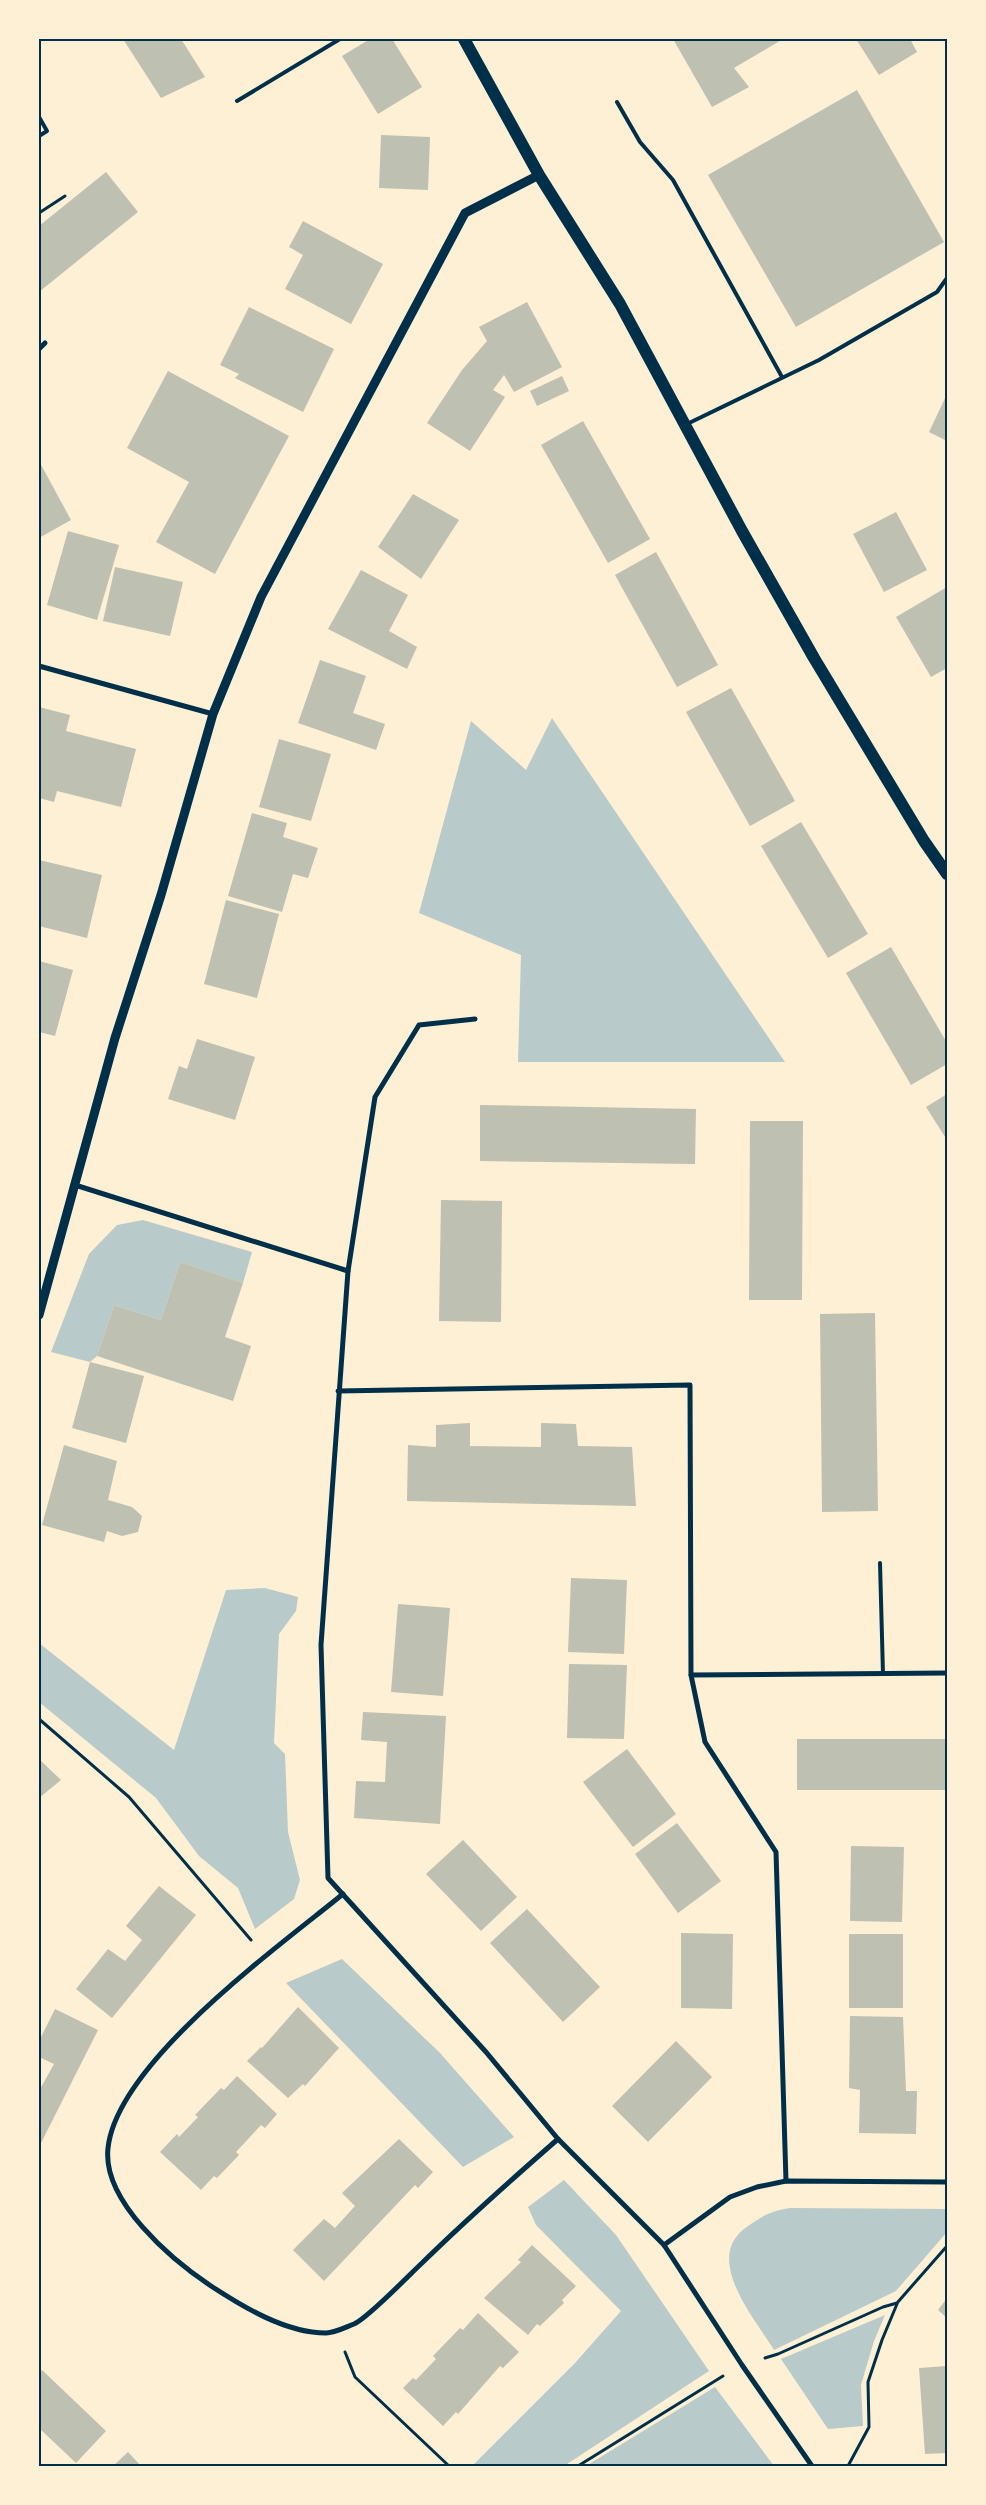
<svg xmlns="http://www.w3.org/2000/svg" width="986" height="2505" font-family="Manrope,sans-serif">
<style>
.green{fill:#b9caca}
.building{fill:#bec0b2}
.lines{fill:none;stroke-linecap:round;stroke-linejoin:round}
.path{stroke:#003049;stroke-width:3}
.service{stroke:#003049;stroke-width:4}
.minor{stroke:#003049;stroke-width:5}
.tertiary{stroke:#003049;stroke-width:9}
.primary{stroke:#003049;stroke-width:12}
.neatline{fill:none;stroke:#003049;stroke-width:2}
</style>
<rect width="100%" height="100%" fill="#fdf0d5"/>
<!-- green -->
<g class="green">
<polygon points="552,718 785,1062 518,1062 521,955 419,913 471,721 526,770"/>
<polygon points="143,1220 252,1252 243,1283 180,1262 161,1320 114,1305 97,1356 90,1362 51,1352 89,1254 117,1225"/>
<polygon points="265,1588 298,1597 296,1611 279,1634 274,1743 285,1754 288,1832 300,1880 294,1899 255,1929 238,1888 199,1856 156,1798 39,1702 39,1643 174,1750 226,1590"/>
<polygon points="342,1959 440,2053 514,2137 463,2167 286,1983"/>
<polygon points="564,2180 616,2235 709,2371 564,2466 472,2466 575,2363 621,2311 536,2225 528,2207"/>
<path d="M790,2208L947,2209V2232L896,2291L774,2350C754,2317 701,2257 748,2226C764,2215 771,2211 790,2208Z"/>
<polygon points="885,2315 874,2341 861,2385 863,2426 828,2429 781,2359"/>
<polygon points="715,2387 774,2466 586,2466"/>
</g>
<!-- building -->
<g class="building">
<polygon points="123,39 181,39 205,77 161,98"/>
<polygon points="370,39 392,39 422,87 378,114 342,56"/>
<polygon points="673,39 783,39 734,68 749,87 712,107"/>
<polygon points="856,39 910,39 917,52 879,75"/>
<polygon points="857,90 944,242 796,327 708,175"/>
<polygon points="381,135 430,137 428,190 379,188"/>
<polygon points="106,172 138,212 39,292 39,226"/>
<polygon points="303,221 383,264 351,324 285,289 303,255 289,247"/>
<polygon points="527,302 562,367 514,392 504,375 493,390 505,397 470,451 427,423 462,370 487,341 479,327"/>
<polygon points="249,307 334,349 303,412 235,378 239,374 220,365"/>
<polygon points="168,371 289,436 215,574 156,542 189,482 127,448"/>
<polygon points="562,376 569,391 537,406 530,391"/>
<polygon points="947,394 947,441 929,432"/>
<polygon points="583,421 650,539 608,563 541,445"/>
<polygon points="39,461 71,520 39,538"/>
<polygon points="413,494 459,520 421,579 378,547"/>
<polygon points="896,512 927,570 884,592 853,534"/>
<polygon points="68,531 119,545 97,620 47,605"/>
<polygon points="656,552 718,665 677,687 615,575"/>
<polygon points="115,567 183,582 170,636 103,621"/>
<polygon points="361,570 408,595 389,631 417,647 407,669 328,629"/>
<polygon points="947,587 947,668 931,677 896,617"/>
<polygon points="320,660 366,676 353,713 385,724 376,750 298,723"/>
<polygon points="731,688 795,801 750,826 686,712"/>
<polygon points="39,707 70,715 66,731 136,749 121,807 57,791 54,802 39,798"/>
<polygon points="279,739 331,754 311,821 259,807"/>
<polygon points="252,813 287,823 283,837 318,848 308,878 293,874 282,912 228,896"/>
<polygon points="801,822 868,934 828,958 761,846"/>
<polygon points="39,860 102,875 87,938 39,926"/>
<polygon points="226,900 279,914 257,998 204,984"/>
<polygon points="891,947 947,1043 947,1064 911,1085 846,973"/>
<polygon points="39,961 73,970 55,1036 39,1032"/>
<polygon points="197,1039 255,1057 235,1120 168,1099 179,1066 187,1069"/>
<polygon points="947,1094 947,1140 926,1107"/>
<polygon points="480,1105 696,1109 695,1164 480,1161"/>
<polygon points="750,1121 803,1121 802,1300 749,1300"/>
<polygon points="441,1200 502,1201 501,1322 439,1321"/>
<polygon points="180,1262 243,1283 225,1337 251,1346 233,1401 97,1356 114,1305 161,1320"/>
<polygon points="875,1313 878,1511 822,1512 820,1314"/>
<polygon points="90,1362 144,1376 126,1443 72,1428"/>
<polygon points="470,1423 470,1446 541,1447 541,1423 576,1424 578,1446 632,1447 636,1506 407,1501 408,1445 436,1447 436,1425"/>
<polygon points="64,1445 117,1461 108,1500 132,1507 142,1516 138,1532 122,1536 107,1531 104,1542 42,1525"/>
<polygon points="571,1578 627,1580 624,1654 568,1652"/>
<polygon points="398,1604 450,1608 443,1696 391,1692"/>
<polygon points="569,1664 627,1665 624,1739 567,1738"/>
<polygon points="363,1712 446,1716 440,1824 354,1818 356,1781 385,1782 387,1742 361,1740"/>
<rect x="797" y="1739" width="150" height="51"/>
<polygon points="627,1749 676,1814 633,1847 583,1782"/>
<polygon points="39,1759 61,1780 39,1798"/>
<polygon points="677,1823 721,1881 678,1913 635,1854"/>
<polygon points="463,1840 517,1897 481,1931 426,1874"/>
<polygon points="851,1846 904,1847 902,1922 850,1921"/>
<polygon points="159,1886 196,1915 112,2018 76,1989 108,1949 125,1961 142,1940 126,1926"/>
<polygon points="527,1909 600,1987 563,2022 490,1943"/>
<polygon points="681,1933 733,1934 732,2009 681,2008"/>
<rect x="849" y="1934" width="54" height="74"/>
<polygon points="298,2007 339,2048 305,2086 303,2084 288,2098 247,2061 261,2047 262,2048"/>
<polygon points="55,2009 98,2030 39,2147 39,2091 54,2064 39,2057 39,2041"/>
<polygon points="850,2016 903,2017 906,2091 917,2091 916,2134 859,2133 860,2090 849,2088"/>
<polygon points="676,2041 712,2077 648,2142 612,2106"/>
<polygon points="237,2076 277,2114 265,2128 261,2125 236,2152 239,2155 217,2178 214,2176 201,2190 160,2152 177,2134 179,2137 198,2117 195,2115 221,2088 224,2090"/>
<polygon points="399,2139 433,2172 418,2188 415,2185 324,2281 293,2250 324,2219 335,2228 355,2206 342,2193"/>
<polygon points="532,2245 576,2286 562,2300 564,2303 540,2326 537,2324 528,2335 484,2298 521,2262 518,2260"/>
<polygon points="947,2298 947,2318 938,2310"/>
<polygon points="478,2313 519,2352 503,2368 500,2366 458,2414 456,2412 443,2426 403,2388 413,2378 416,2380 436,2359 433,2356 460,2328 463,2330"/>
<polygon points="947,2366 947,2453 925,2454 919,2368"/>
<polygon points="42,2370 106,2431 76,2463 39,2428 39,2373"/>
<polygon points="128,2452 141,2466 113,2466"/>
</g>
<g class="lines">
<!-- path -->
<g class="path">
<polyline points="39,213 65,196"/>
<polyline points="39,1719 129,1797 251,1940"/>
<polyline points="345,2352 355,2377 449,2466"/>
<polyline points="765,2358 778,2354 883,2307 897,2303 947,2246"/>
<polyline points="578,2466 723,2376"/>
<polyline points="848,2466 869,2427 868,2382 882,2340 897,2304"/>
</g>
<!-- service -->
<g class="service">
<polyline points="237,101 340,39"/>
<polyline points="617,102 640,142 673,180 782,377"/>
<polyline points="39,117 47,131 39,136"/>
<polyline points="687,424 819,360 937,292 947,278"/>
<polyline points="880,1563 883,1674"/>
</g>
<!-- minor -->
<g class="minor">
<polyline points="39,349 45,343"/>
<polyline points="39,666 213,714"/>
<polyline points="75,1185 348,1271 321,1645 328,1878 486,2052 558,2139 664,2245 742,2365 812,2466"/>
<polyline points="348,1271 375,1097 419,1025 475,1019"/>
<polyline points="338,1391 690,1385 691,1675 705,1742 776,1852 786,2181"/>
<polyline points="691,1675 947,1673"/>
<path d="M343,1894C278,1947 117,2063 108,2148C102,2201 172,2260 211,2286C243,2307 286,2333 326,2333C335,2333 346,2327 354,2324C368,2318 408,2276 422,2263C466,2220 511,2180 558,2139"/>
<polyline points="664,2245 730,2197 757,2187 786,2181 947,2182"/>
</g>
<!-- tertiary -->
<polyline class="tertiary" points="39,1315 115,1038 161,895 213,714 261,597 465,213 539,175"/>
<!-- primary -->
<polyline class="primary" points="464,39 539,175 620,304 742,531 814,658 924,841 947,874"/>
</g>
<!-- border -->
<rect width="986" height="2505" fill="none" stroke="#fdf0d5" stroke-width="80"/>
<rect x="40" y="40" width="906" height="2425" class="neatline"/>
</svg>
